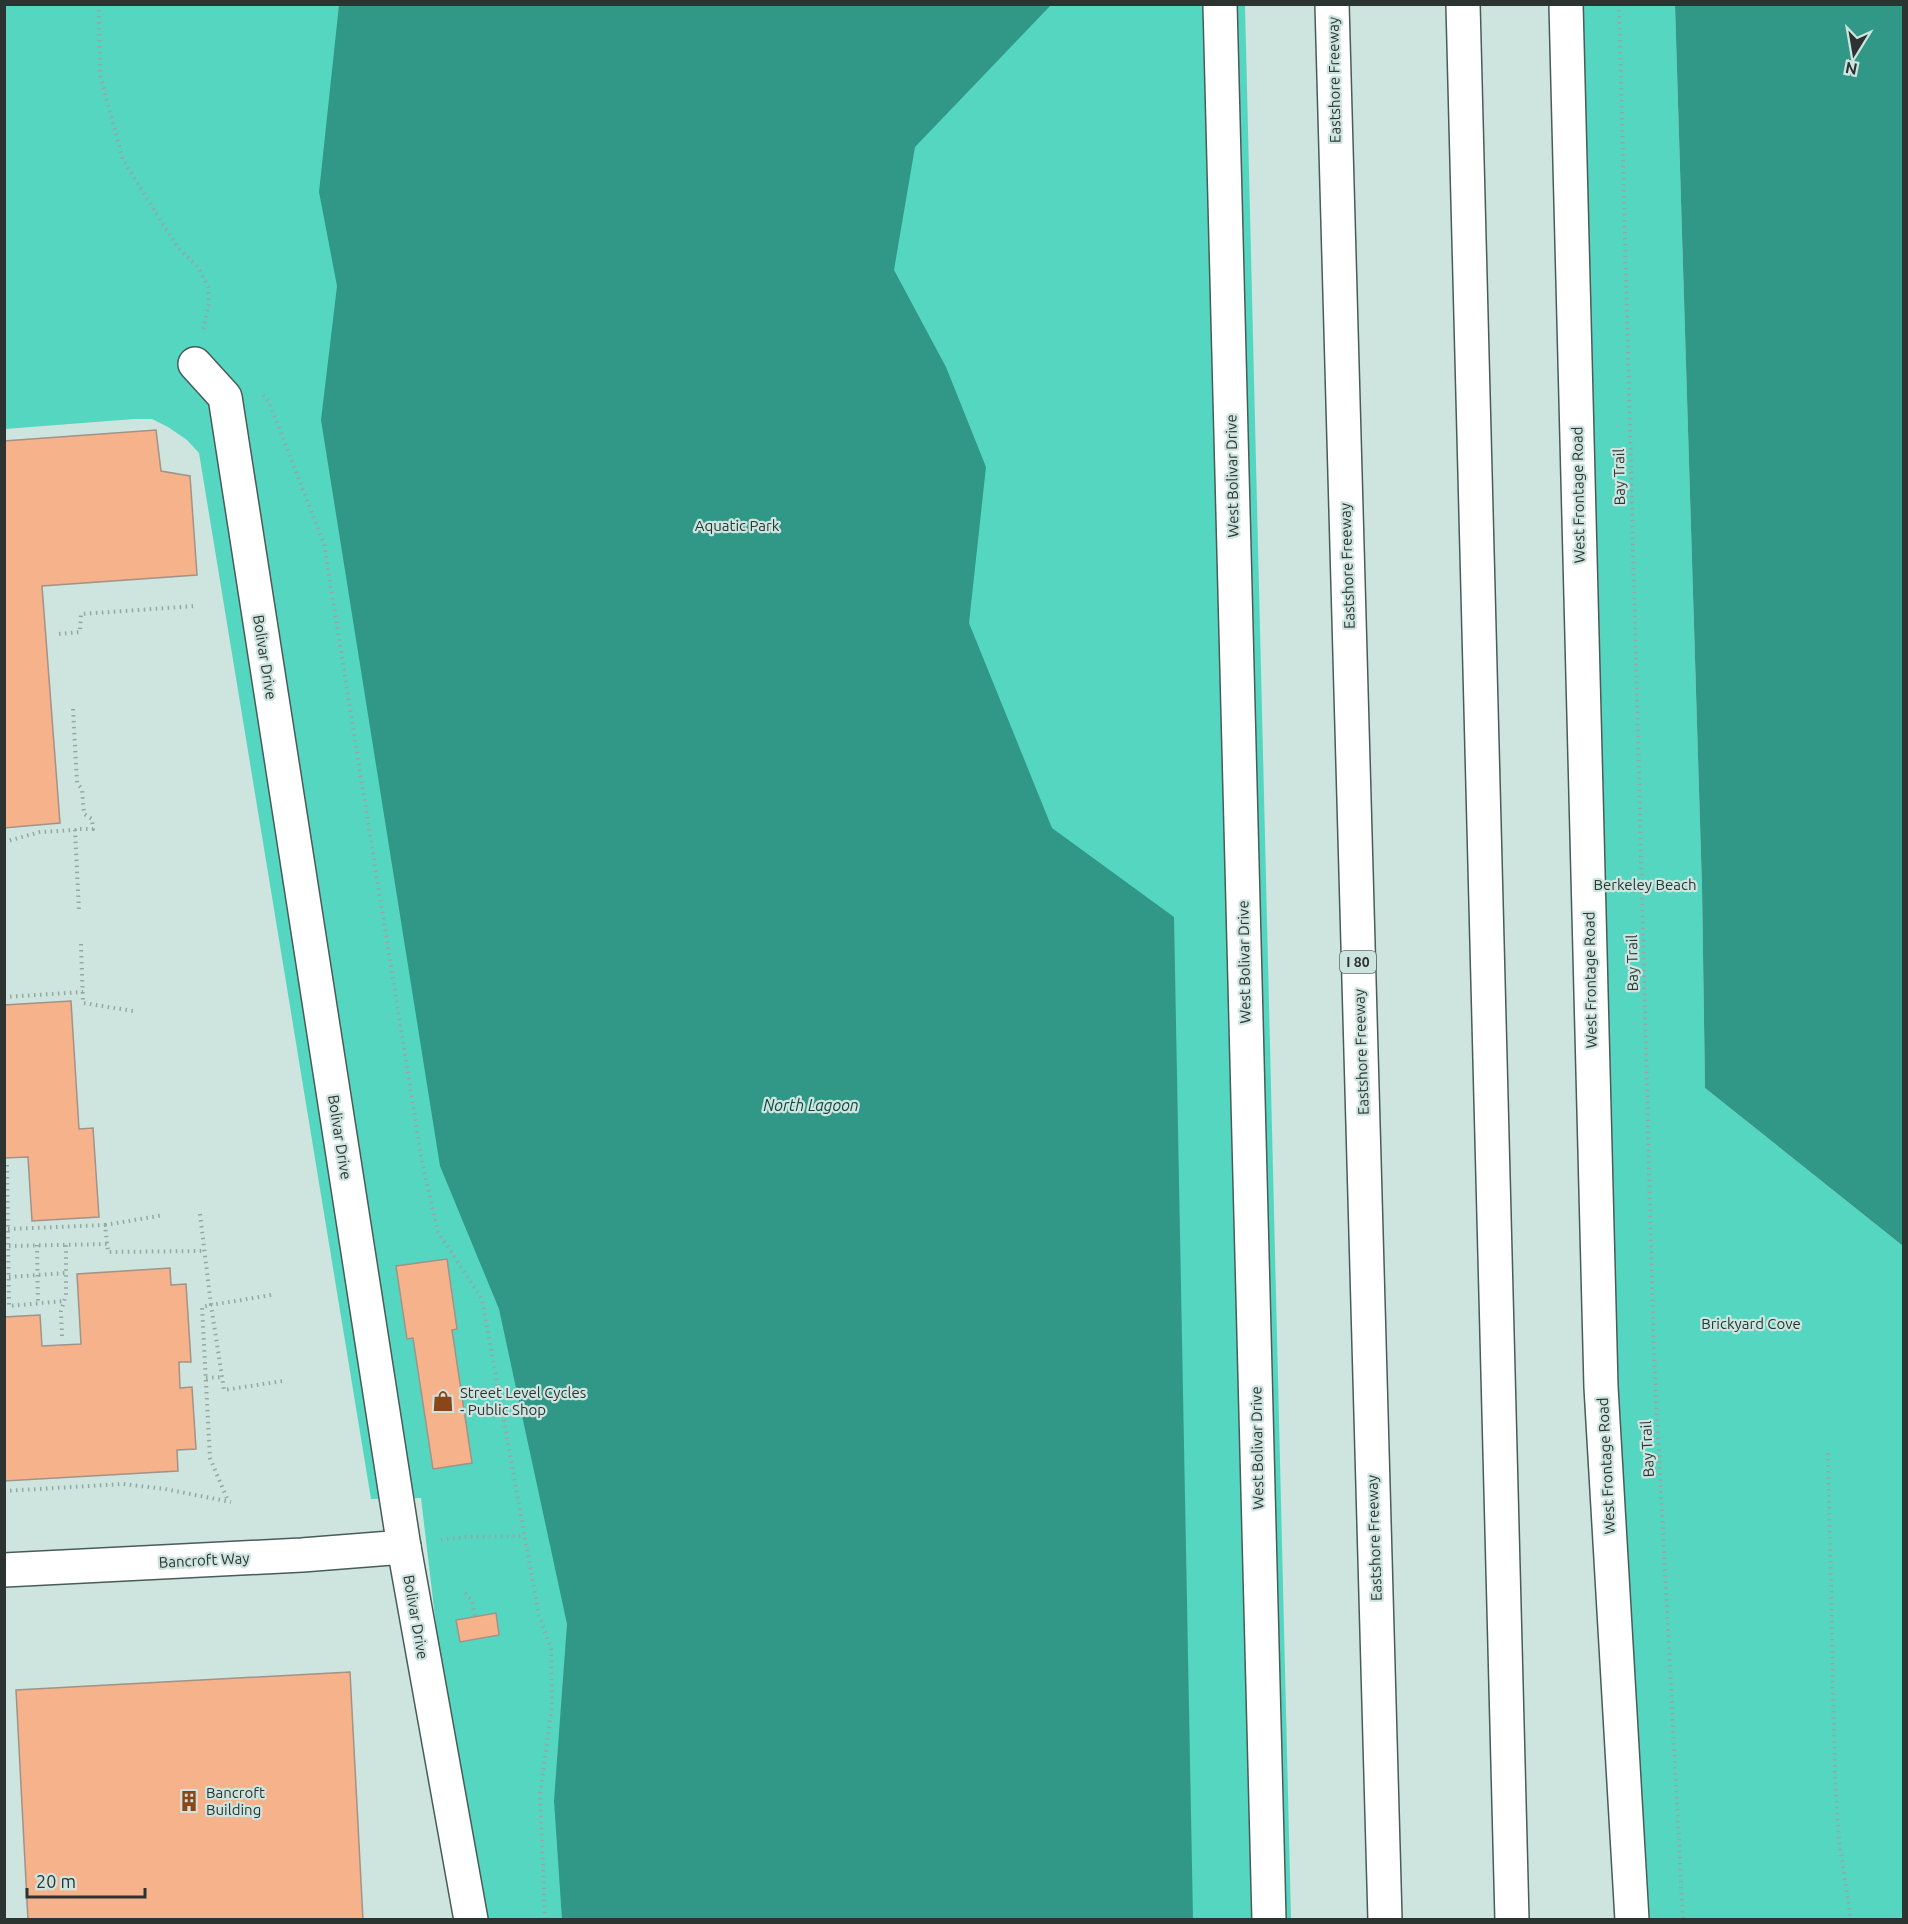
<svg xmlns="http://www.w3.org/2000/svg" width="1908" height="1924" font-family="Ubuntu,sans-serif">
<style>
.green{fill:#54d6c1}
.water{fill:#319888}
.building{fill:#f6b28a;stroke:#a29288;stroke-width:1.5}
.lines{fill:none;stroke-linecap:round;stroke-linejoin:round}
.minor-casing{stroke:#495c58;stroke-width:36}
.highway-casing{stroke:#495c58;stroke-width:36}
.path{stroke:#95a7a3;stroke-width:4;stroke-dasharray:1.5 4.5;stroke-linecap:butt}
.minor{stroke:#fff;stroke-width:33}
.highway{stroke:#fff;stroke-width:33}
.labels{text-anchor:middle;dominant-baseline:central;stroke-width:4.5;stroke-linejoin:round;paint-order:stroke}
.shield{fill:#cee4df;stroke:#5d6966;stroke-width:1.5}
.shield-label{font-size:14px;font-weight:bold;fill:#2c3432}
.street-label{font-size:15px;fill:#2c3432;stroke:#cee4df}
.park-label{font-size:15px;fill:#213833;stroke:#cee4df}
.poi-label{font-size:15px;fill:#2c3432;stroke:#cee4df;text-anchor:start}
.water-label{font-size:16px;font-style:italic;fill:#0b473f;stroke:#cee4df}
</style>
<rect width="100%" height="100%" fill="#cee4df"/>
<!-- green -->
<g class="green">
<polygon points="5,5 1245,5 1291,1919 485,1919 441,1668 421,1498 371,1499 199,453 187,440 168,427 152,419 134,419 5,429"/>
<polygon points="1566,5 1675,5 1702,888 1705,1088 1903,1246 1903,1919 1632,1919"/>
</g>
<!-- water -->
<g class="water">
<polygon points="339,5 1051,5 915,147 894,270 946,367 986,467 969,623 1052,828 1174,917 1193,1919 562,1919 554,1801 567,1624 499,1309 440,1166 321,420 337,286 319,192"/>
<polygon points="1675,5 1903,5 1903,1246 1705,1088 1702,888"/>
</g>
<!-- building -->
<g class="building">
<polygon points="156,430 161,471 190,476 197,575 42,586 60,823 4,828 4,441"/>
<polygon points="71,1001 79,1129 93,1128 99,1217 32,1221 28,1157 4,1158 4,1005"/>
<polygon points="447,1259 457,1329 452,1330 472,1463 433,1469 413,1338 407,1339 396,1266"/>
<polygon points="170,1268 171,1285 186,1284 191,1362 179,1362 180,1388 192,1387 196,1449 177,1450 178,1471 4,1481 4,1317 40,1315 42,1346 81,1344 77,1274"/>
<polygon points="496,1613 499,1635 460,1642 456,1620"/>
<polygon points="350,1672 363,1920 28,1920 16,1690"/>
</g>
<g class="lines">
<defs>
<g id="minor">
<polyline points="1220,4 1269,1920"/>
<polyline points="1566,4 1601,1387 1632,1920"/>
<polyline points="195,364 225,397 404,1547 471,1920"/>
<polyline points="4,1570 302,1555 404,1547"/>
</g>
<g id="highway">
<polyline points="1332,4 1385,1920"/>
<polyline points="1463,4 1512,1920"/>
</g>
</defs>
<!-- minor casing -->
<use href="#minor" class="minor-casing"/>
<!-- highway casing -->
<use href="#highway" class="highway-casing"/>
<!-- path -->
<g class="path">
<polyline points="99,4 100,75 123,160 178,248 198,267 208,287 209,304 203,330"/>
<polyline points="1619,4 1654,1358 1683,1920"/>
<polyline points="263,395 269,402 324,544 422,1162 438,1232 482,1299 539,1616 551,1649 552,1706 540,1795 545,1920"/>
<polyline points="59,634 80,632 81,614 196,606"/>
<polyline points="73,709 77,783 82,789 84,814 92,819 93,829 79,829"/>
<polyline points="4,842 40,832 75,830 79,911"/>
<polyline points="81,944 83,1003 133,1011"/>
<polyline points="4,997 83,992"/>
<polyline points="7,1165 9,1306 64,1301"/>
<polyline points="200,1214 211,1305 202,1307 210,1458 228,1501"/>
<polyline points="105,1225 164,1215"/>
<polyline points="8,1229 105,1225 108,1252 204,1251"/>
<polyline points="37,1245 38,1303"/>
<polyline points="9,1246 107,1244"/>
<polyline points="9,1277 66,1273"/>
<polyline points="271,1295 211,1305 224,1390 283,1381"/>
<polyline points="62,1336 61,1311 66,1295 66,1245"/>
<polyline points="206,1378 222,1377"/>
<polyline points="1828,1453 1835,1778 1839,1841 1851,1920"/>
<polyline points="4,1491 123,1484 165,1489 231,1502"/>
<polyline points="441,1540 464,1537 524,1536"/>
<polyline points="465,1593 472,1601 475,1617"/>
</g>
<!-- minor -->
<use href="#minor" class="minor"/>
<!-- highway -->
<use href="#highway" class="highway"/>
</g>
<!-- icons -->
<defs>
<symbol id="shop-bare" viewBox="-9 -9 18 18"><path d="M-5-2.5h2.3a2.7 3.5 0 0 1 5.4 0H5L5.5 6h-11ZM-1.5-2.5h3a1.5 2.3 0 0 0-3 0Z" fill="#8a4618" stroke="#cee4df" stroke-width="2.5" paint-order="stroke"/></symbol>
<symbol id="building-bare" viewBox="-9 -9 18 18"><path d="M-4-6H4V6H1V3H-1V6H-4ZM-2.5-4.3h1.7v1.8h-1.7ZM.8-4.3h1.7v1.8H.8ZM-2.5-1h1.7V.8h-1.7ZM.8-1h1.7V.8H.8Z" fill="#8a4618" stroke="#cee4df" stroke-width="2.5" paint-order="stroke"/></symbol>
</defs>
<g fill-rule="evenodd">
<use href="#shop-bare" x="428" y="1386" width="30" height="30"/>
<use href="#building-bare" x="174" y="1786" width="30" height="30"/>
</g>
<g class="labels">
<!-- shield labels -->
<rect class="shield" x="1340" y="951" width="36" height="22" rx="4.5"/>
<g class="shield-label">
<text x="1358" y="962">I 80</text>
</g>
<!-- street labels -->
<g class="street-label">
<text transform="translate(1334 80) rotate(-91)">Eastshore Freeway</text>
<text transform="translate(1232 476) rotate(-91)">West Bolivar Drive</text>
<text transform="translate(1619 477) rotate(-91)">Bay Trail</text>
<text transform="translate(1578 495) rotate(-91)">West Frontage Road</text>
<text transform="translate(1347 566) rotate(-92)">Eastshore Freeway</text>
<text transform="translate(265 657) rotate(81)">Bolivar Drive</text>
<text transform="translate(1244 962) rotate(-91)">West Bolivar Drive</text>
<text transform="translate(1632 963) rotate(-91)">Bay Trail</text>
<text transform="translate(1590 980) rotate(-91)">West Frontage Road</text>
<text transform="translate(1361 1052) rotate(-92)">Eastshore Freeway</text>
<text transform="translate(340 1137) rotate(81)">Bolivar Drive</text>
<text transform="translate(1257 1448) rotate(-91)">West Bolivar Drive</text>
<text transform="translate(1647 1449) rotate(-93)">Bay Trail</text>
<text transform="translate(1606 1466) rotate(-93)">West Frontage Road</text>
<text transform="translate(1374 1538) rotate(-92)">Eastshore Freeway</text>
<text transform="translate(204 1560) rotate(-3)">Bancroft Way</text>
<text transform="translate(416 1617) rotate(80)">Bolivar Drive</text>
</g>
<!-- park labels -->
<g class="park-label">
<text x="737" y="525">Aquatic Park</text>
<text x="1645" y="884">Berkeley Beach</text>
<text x="1751" y="1323">Brickyard Cove</text>
</g>
<!-- poi labels -->
<g class="poi-label">
<text x="460" y="1392">Street Level Cycles<tspan x="460" dy="17">- Public Shop</tspan></text>
<text x="206" y="1792">Bancroft<tspan x="206" dy="17">Building</tspan></text>
</g>
<!-- water labels -->
<g class="water-label">
<text x="811" y="1105">North Lagoon</text>
</g>
</g>
<!-- border -->
<rect width="1908" height="1924" fill="none" stroke="#2c3432" stroke-width="12"/>
<!-- north arrow -->
<g transform="translate(1854 54) rotate(191)" stroke="#cee4df" stroke-width="4.5" paint-order="stroke">
<path d="M0-4.5L10 22L0 15L-10 22Z" fill="#2c3432"/>
<text y="-9" font-size="16" font-weight="bold" text-anchor="middle" fill="#2c3432">N</text>
</g>
<!-- scale -->
<path d="M27 1888v9h118v-9" fill="none" stroke="#2c3432" stroke-width="3"/>
<text x="36" y="1888" font-size="18" fill="#2c3432" stroke="#cee4df" stroke-width="4.5" paint-order="stroke">20 m</text>
</svg>
